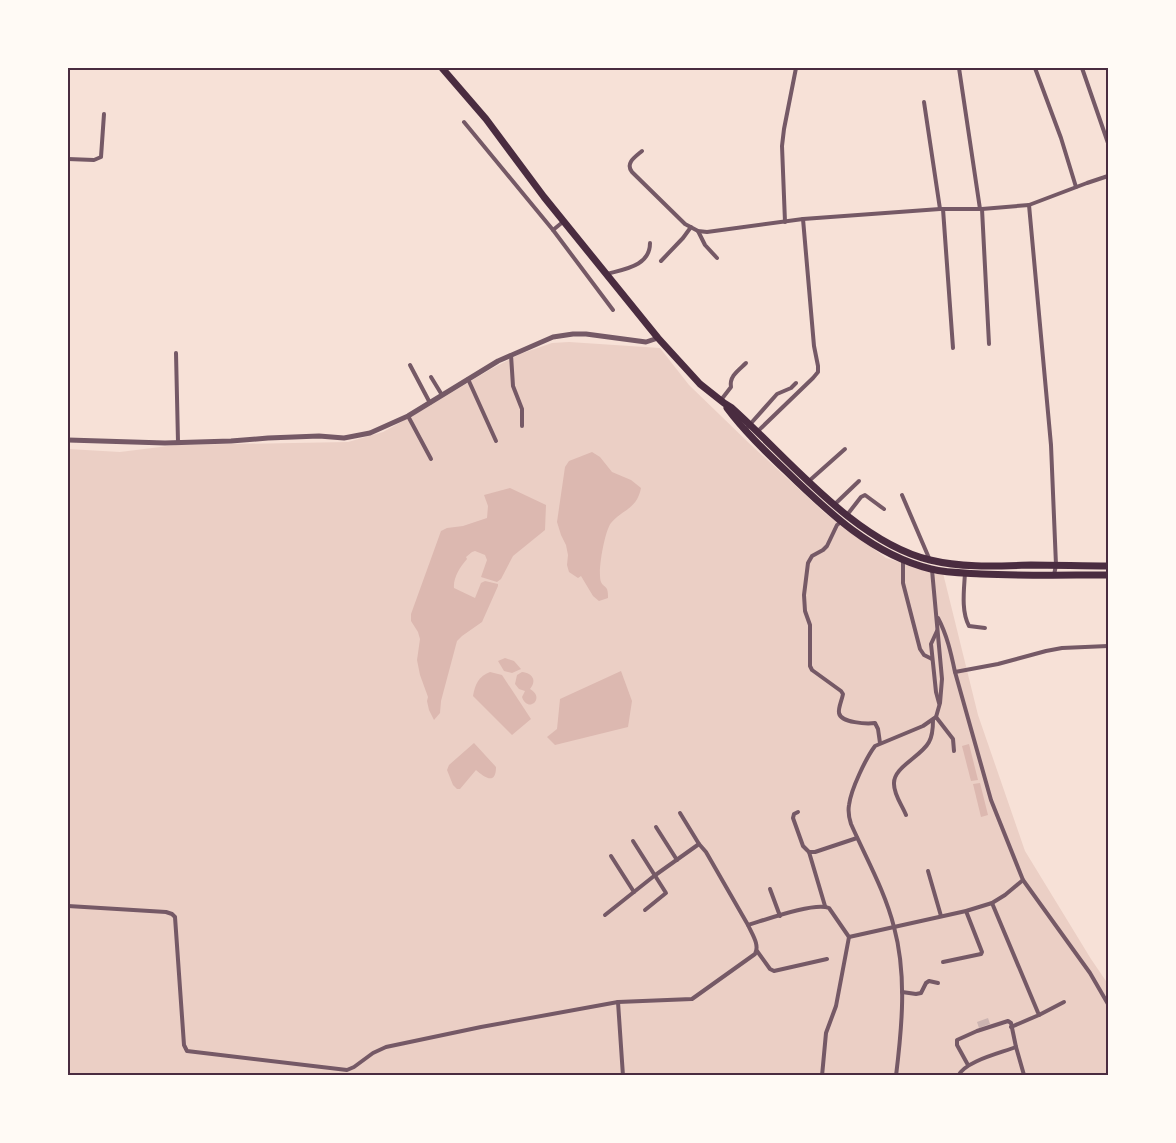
<svg xmlns="http://www.w3.org/2000/svg" width="1176" height="1143" font-family="'Roboto Serif',serif">
<style>
.green{fill:#ebcfc5}
.water{fill:#dcb8b0}
.building{fill:#ccb4b1}
.lines{fill:none;stroke-linecap:round;stroke-linejoin:round}
.minor{stroke:#755966;stroke-width:4}
.tertiary{stroke:#755966;stroke-width:5}
.trunk{stroke:#4a2c40;stroke-width:7}
.neatline{fill:none;stroke:#4a2c40;stroke-width:2}
</style>
<rect width="100%" height="100%" fill="#f7e1d7"/>
<!-- green -->
<polygon class="green" points="569,342 660,348 689,385 750,444 826,514 886,558 929,571 931,577 942,569 978,715 1025,851 1091,959 1108,984 1108,1075 68,1075 68,449 120,452 176,445 348,442 383,432 419,412 491,369 520,354 552,343"/>
<!-- water -->
<g class="water">
<path d="M592,452L600,457L612,472L631,480L641,488C637,509 623,509 611,523C605,530 597,572 601,582C602,585 605,586 607,589C608,592 608,595 608,598L599,601L593,596L581,576L578,578L569,572L567,565L568,555L566,545L561,535L557,522L565,467L569,461Z"/>
<path d="M510,488L546,505L545,530L513,556L501,579L497,582L481,577L487,560L485,555L475,551L472,552L466,557L467,559C460,567 453,578 454,588L475,598L481,583L485,581L498,584V586L482,622L462,636L457,641L441,701L440,713L434,720L429,710L427,701L428,697L420,675L417,660L420,639L418,632L411,621V614L441,531L447,528L463,526L487,518L488,506L484,495Z"/>
<polygon points="505,658 514,661 521,669 512,673 504,671 498,661"/>
<polygon points="621,671 632,701 628,727 555,745 547,737 557,729 560,699"/>
<path d="M490,672L502,675L531,719L512,735L473,696C475,684 479,676 490,672Z"/>
<path d="M522,672C533,673 537,681 530,689C546,698 528,714 522,697L525,691L519,689L515,684L517,675Z"/>
<path d="M474,743L496,767C496,786 484,777 476,770L460,789H457L453,785L447,770L449,765Z"/>
<polygon points="969,744 978,780 971,781 962,746"/>
<polygon points="980,783 988,815 981,817 973,784"/>
</g>
<!-- building -->
<polygon class="building" points="988,1018 990,1024 979,1028 977,1022"/>
<g class="lines">
<!-- minor -->
<g class="minor">
<polyline points="959,68 980,209"/>
<polyline points="1035,68 1061,138 1076,187"/>
<polyline points="1082,68 1108,143"/>
<polyline points="924,102 940,209"/>
<polyline points="464,122 553,230 613,310"/>
<path d="M642,151C635,157 625,163 632,172L685,224L698,231L707,232L803,219L940,209H982L1029,205L1087,183L1108,176"/>
<polyline points="68,159 94,160 101,157 104,114"/>
<polyline points="1029,205 1051,445 1056,565 1054,575"/>
<polyline points="943,209 953,348"/>
<polyline points="982,209 989,344"/>
<polyline points="785,222 782,146 784,129 796,68"/>
<polyline points="553,230 564,221"/>
<polyline points="698,231 705,245 717,258"/>
<polyline points="661,261 683,238 691,227"/>
<path d="M607,274C625,269 650,266 650,243"/>
<polyline points="176,353 178,442"/>
<polyline points="511,355 513,386 522,409 522,426"/>
<polyline points="410,365 430,403"/>
<polyline points="431,377 442,395"/>
<polyline points="468,379 496,441"/>
<path d="M721,400L731,387C729,376 739,370 746,363"/>
<polyline points="408,416 431,459"/>
<polyline points="745,430 777,394 791,388 796,383"/>
<polyline points="758,431 813,378 818,372 818,366 814,346 803,219"/>
<polyline points="809,481 845,449"/>
<polyline points="902,495 929,558"/>
<polyline points="835,504 859,481"/>
<polyline points="847,515 861,497 865,495 884,509"/>
<path d="M841,522L837,525L827,546L823,550L812,556L808,563L804,595L805,611L810,625V666L812,670L841,691L843,694C842,700 838,708 839,713C841,723 867,724 875,723L878,729L880,743"/>
<polyline points="903,560 903,583 920,649 924,655 932,659"/>
<path d="M965,573C964,590 961,611 969,626L985,628"/>
<path d="M938,618C947,635 951,653 955,672L991,800L1023,880L1090,973L1108,1004"/>
<polyline points="937,631 931,644 936,692 939,703"/>
<polyline points="955,672 998,664 1046,651 1062,648 1108,646"/>
<polyline points="936,717 953,739 954,751"/>
<polyline points="798,812 794,814 793,818 803,846 809,852 815,852 857,838"/>
<polyline points="680,813 699,844"/>
<path d="M906,815C902,805 894,795 894,784C893,767 921,757 929,742C933,735 933,727 933,720"/>
<polyline points="656,827 677,860"/>
<polyline points="633,841 666,893 645,910"/>
<polyline points="809,852 825,906"/>
<polyline points="611,856 634,892"/>
<polyline points="928,871 941,916"/>
<polyline points="770,889 780,916"/>
<polyline points="992,903 1039,1015 1011,1027"/>
<path d="M68,906L166,912L172,914L175,917L184,1045L187,1051L347,1070L354,1067L373,1053L386,1047L481,1027L618,1002L692,999L755,954C760,945 752,934 748,925C765,920 814,902 829,908L849,937L966,911L992,903L1005,895L1023,880"/>
<polyline points="605,915 654,876 699,844 706,852 748,925"/>
<polyline points="757,951 770,969 774,971 827,959"/>
<polyline points="943,962 981,954 982,952 966,911"/>
<polyline points="902,992 916,994 921,993 926,983 929,981 938,983"/>
<polyline points="618,1002 623,1076"/>
<polyline points="1039,1015 1064,1002"/>
<polyline points="968,1065 957,1045 957,1040 977,1031 1008,1021 1011,1023 1016,1047 1024,1075"/>
<polyline points="822,1076 826,1033 836,1006 849,937"/>
<path d="M896,1076C902,1027 907,975 894,927C885,891 866,858 851,824C849,818 848,811 849,805C851,789 866,758 875,746L923,726L936,717L940,703L942,679L932,570"/>
<path d="M958,1076C965,1061 1001,1053 1016,1047"/>
</g>
<!-- tertiary -->
<polyline class="tertiary" points="68,440 165,443 231,441 268,438 319,436 344,438 370,433 408,416 498,361 553,337 573,334 586,334 646,342 658,338"/>
<!-- trunk -->
<g class="trunk">
<path d="M442,68L486,119L544,197L658,338L700,384L724,403L732,408C789,459 855,542 930,560C963,568 997,566 1031,565C1057,565 1083,566 1108,566"/>
<path d="M727,408C744,431 765,451 786,471C828,512 873,555 931,569C947,573 965,573 981,574C1023,576 1066,575 1108,575"/>
</g>
</g>
<!-- border -->
<rect width="1176" height="1143" fill="none" stroke="#fffaf5" stroke-width="138"/>
<rect x="69" y="69" width="1038" height="1005" class="neatline"/>
</svg>
